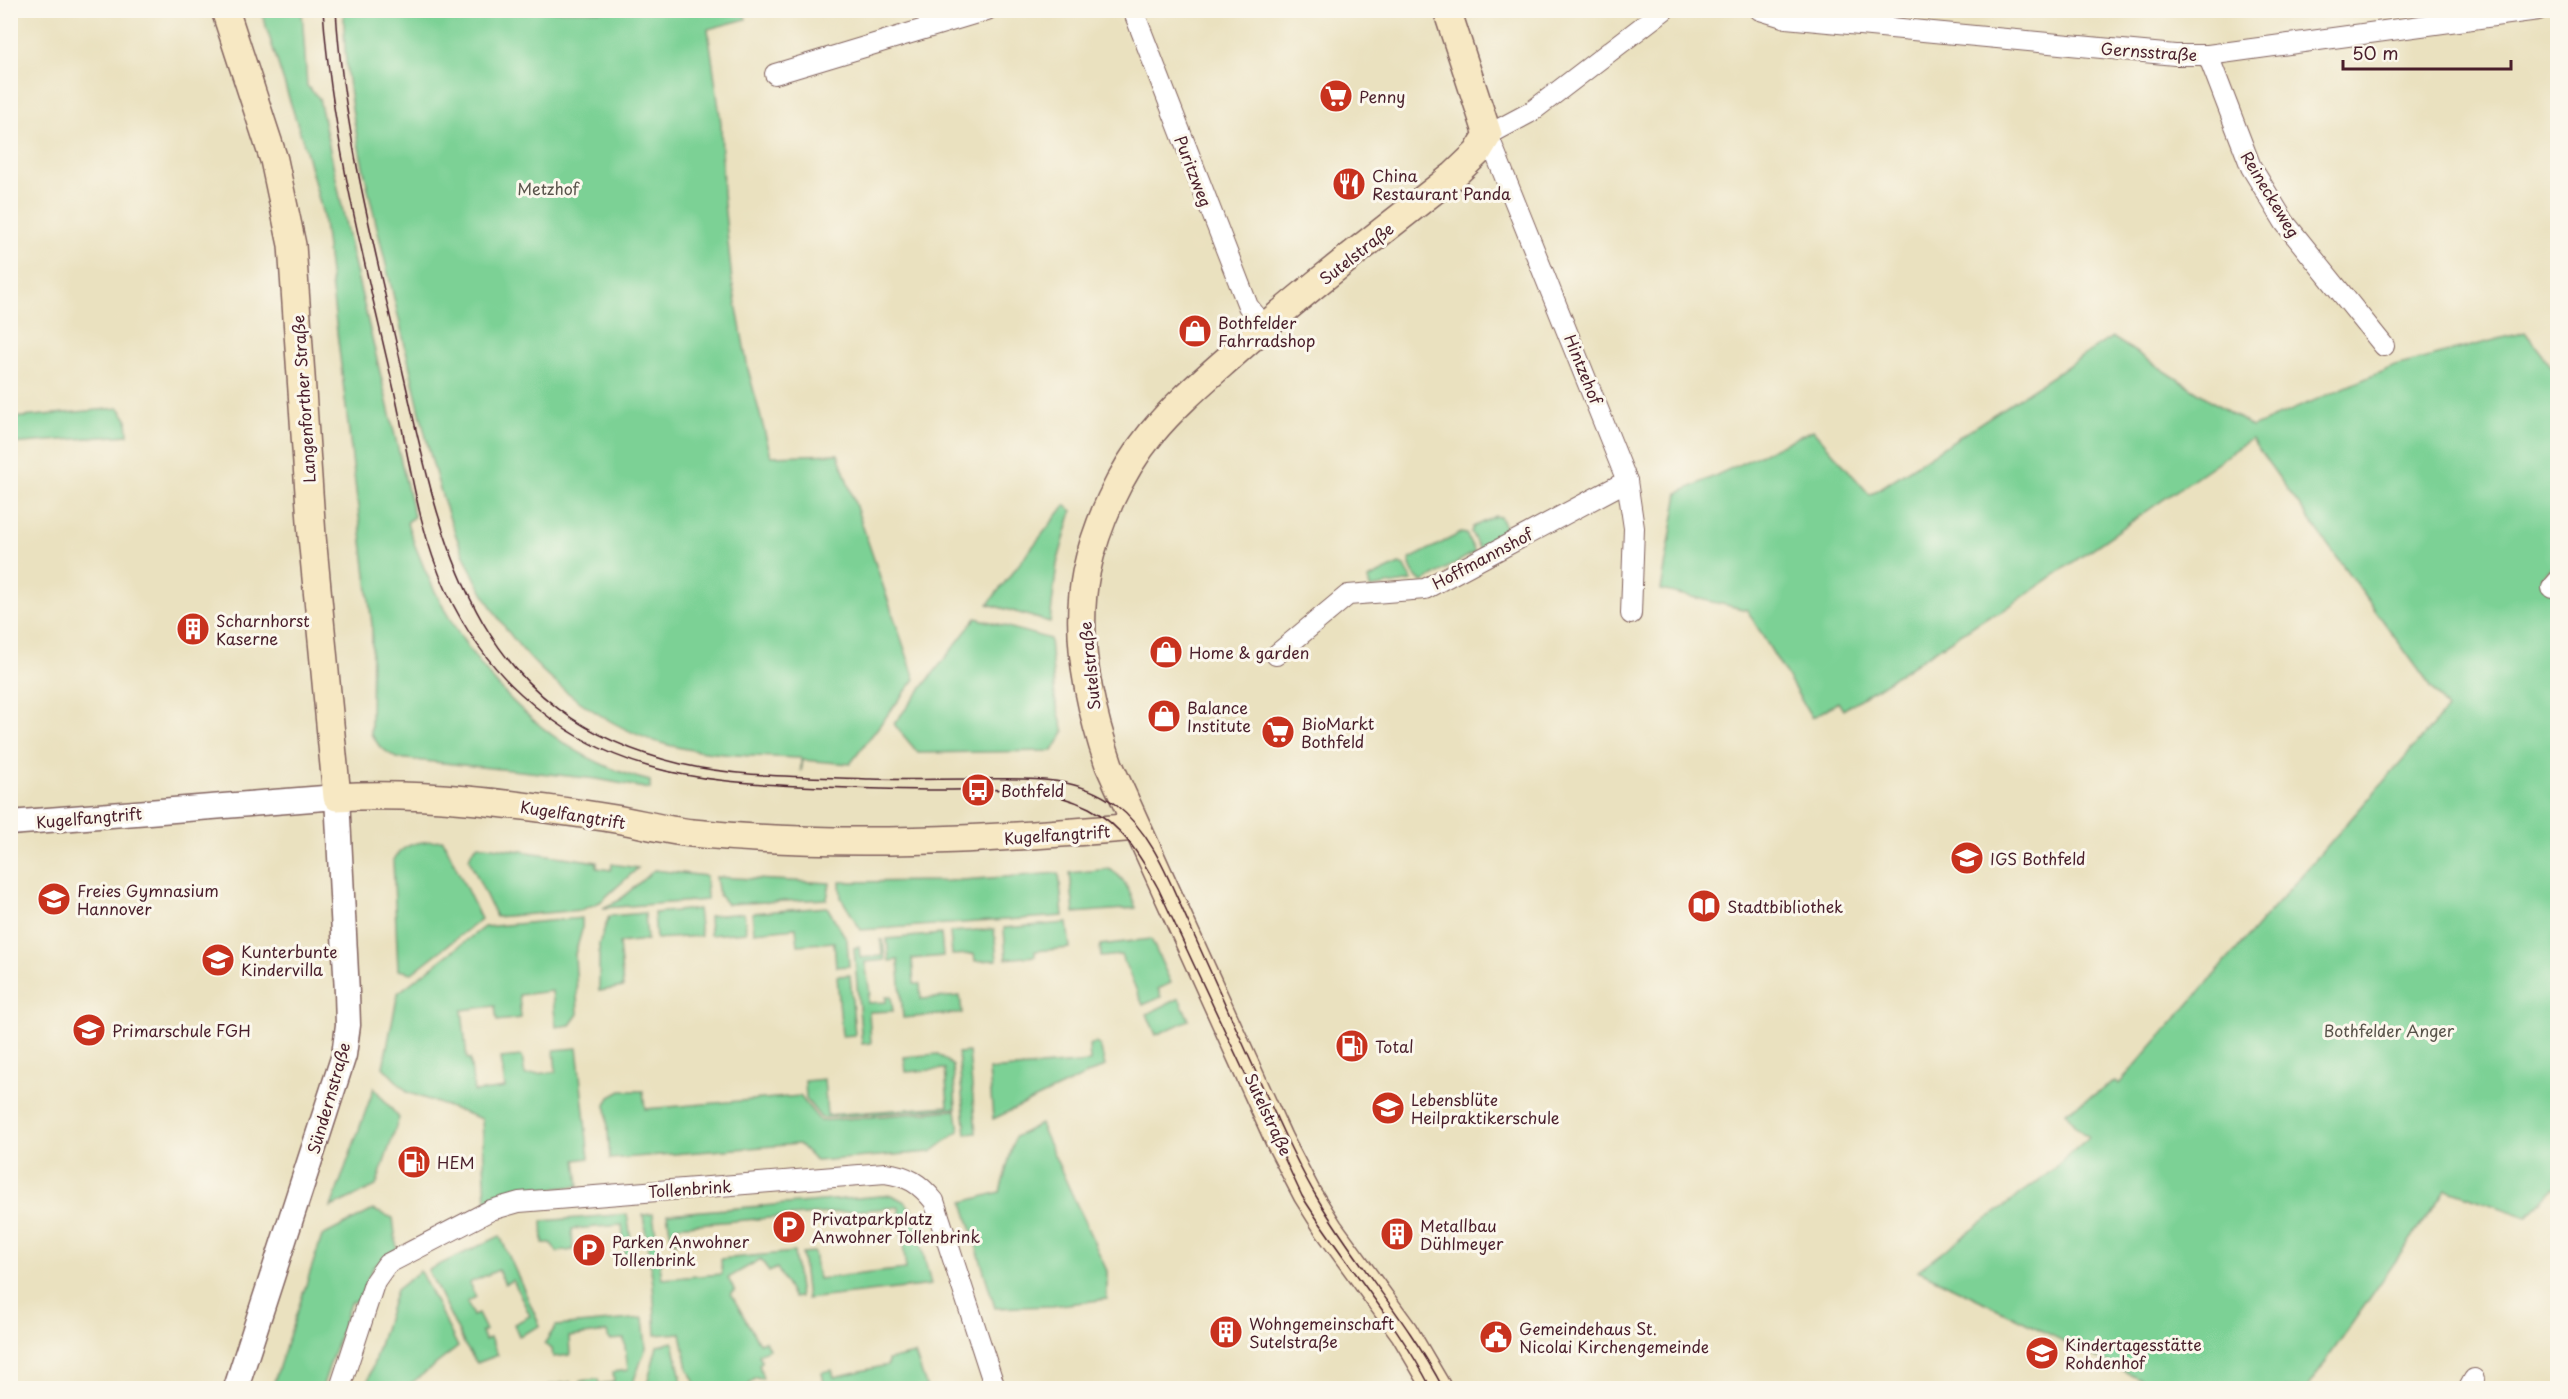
<svg xmlns="http://www.w3.org/2000/svg" width="2568" height="1399" font-family="'Playpen Sans',sans-serif">
<style>
.green{fill:#7bd195;stroke:#627860;stroke-width:1.5}
.lines{fill:none;stroke-linecap:round;stroke-linejoin:round}
.minor-casing{stroke:#82635f;stroke-width:22}
.tertiary-casing{stroke:#82635f;stroke-width:27}
.secondary-casing{stroke:#82635f;stroke-width:30}
.minor{stroke:#fff;stroke-width:20}
.tertiary{stroke:#fff;stroke-width:24}
.secondary{stroke:#f7e8c3;stroke-width:27}
.tram{stroke:#4a1f2b;stroke-width:1.5}
.labels{text-anchor:middle;dominant-baseline:central;stroke-width:6;stroke-linejoin:round;paint-order:stroke}
.street-label{font-size:16px;fill:#4a1f2b;stroke:#fbf7ec}
.poi-label{font-size:16px;fill:#4a1f2b;stroke:#fbf7ec;text-anchor:start}
.park-label{font-size:16px;fill:#59544b;stroke:#fbf7ec}
</style>
<rect width="100%" height="100%" fill="#fbf7ec"/>
<filter id="ink" filterUnits="userSpaceOnUse"><feTurbulence type="fractalNoise" baseFrequency=".0167" numOctaves="2"/><feDisplacementMap in="SourceGraphic" scale="12" xChannelSelector="R" yChannelSelector="G"/><feConvolveMatrix kernelMatrix="1 2 1 2 8 2 1 2 1" color-interpolation-filters="sRGB"/></filter>
<filter id="wash" filterUnits="userSpaceOnUse"><feTurbulence type="fractalNoise" baseFrequency=".008" numOctaves="4" result="noise"/><feDisplacementMap in="SourceGraphic" scale="24" xChannelSelector="R" yChannelSelector="G"/><feGaussianBlur stdDeviation="1.35" result="paint"/><feColorMatrix in="noise" values="0 0 0 0 0 0 0 0 0 0 0 0 0 0 0 0 0 1.4 0 .05"/><feComposite in="paint" operator="in"/></filter>
<g filter="url(#wash)">
<rect width="100%" height="100%" fill="#eae1bf"/>
<!-- green -->
<g class="green">
<path d="M261,11H302L307,86L319,98L352,254L414,516L407,523C445,638 526,750 650,781V789L597,779L396,758L380,747L371,734L372,625L323,215L307,154Z"/>
<path d="M344,11H743L746,19L708,29L721,123L723,193L732,281L748,369L771,456L838,454L915,679L850,764L803,760L801,771V758C757,756 711,756 668,745C635,737 604,719 576,699C449,607 431,454 397,311C376,219 342,104 344,11Z"/>
<polygon points="2525,332 2558,375 2557,562 2541,577 2558,597 2557,1185 2527,1217 2446,1189 2307,1388 2159,1388 1918,1270 2045,1176 2089,1137 2075,1126 2066,1112 2116,1081 2119,1084 2447,709 2251,439 1998,614 1990,615 1843,710 1838,702 1812,718 1747,610 1661,590 1678,493 1813,430 1870,495 2112,337 2252,427 2395,366"/>
<polygon points="119,408 127,419 128,435 11,444 12,418"/>
<polygon points="1065,505 1072,511 1057,564 1050,622 988,604"/>
<polygon points="1495,516 1500,517 1509,535 1480,550 1471,532 1473,527"/>
<path d="M1461,533L1466,534L1475,552L1423,582C1415,578 1409,568 1410,559Z"/>
<polygon points="1399,564 1405,566 1412,581 1370,588 1368,579"/>
<polygon points="976,618 1050,639 1055,699 1064,732 1053,751 918,753 894,724"/>
<path d="M443,840L481,919L412,973L398,970L393,860C405,841 422,842 443,840Z"/>
<polygon points="478,845 597,862 597,868 611,870 612,864 638,868 600,902 581,910 496,917 469,859 472,851"/>
<path d="M1109,869C1125,877 1130,892 1136,908L1074,913L1070,873Z"/>
<polygon points="654,870 706,876 707,900 603,908 618,901"/>
<polygon points="1059,873 1063,916 861,930 841,898 840,882 948,881"/>
<polygon points="716,877 830,883 827,899 727,904 719,895"/>
<polygon points="827,907 847,940 849,966 836,967 834,942 798,945 796,928 754,932 752,913"/>
<polygon points="698,909 701,936 656,939 654,913"/>
<polygon points="645,913 647,940 619,943 623,987 599,991 599,944 609,916"/>
<polygon points="744,913 746,932 710,935 709,916"/>
<polygon points="582,918 582,930 575,954 578,1014 570,1025 556,1027 552,991 519,995 521,1018 497,1021 495,1006 462,1010 467,1059 470,1059 474,1092 505,1088 501,1058 522,1056 525,1075 556,1072 554,1050 577,1048 589,1158 576,1160 579,1186 505,1193 486,1202 482,1119 407,1092 383,1067 398,993 484,927"/>
<polygon points="1067,923 1070,948 1035,951 1035,956 1006,959 1004,928"/>
<polygon points="994,929 997,960 975,961 974,954 952,955 950,932"/>
<polygon points="941,934 943,956 912,959 914,984 920,984 921,999 960,996 962,1013 903,1018 898,960 889,961 887,939"/>
<polygon points="1151,939 1171,983 1158,989 1161,997 1143,1005 1121,955 1101,957 1100,945"/>
<polygon points="881,940 883,940 885,960 865,962 870,994 868,994 868,1003 886,1002 886,997 891,997 893,1011 869,1012 871,1043 862,1044 854,948 859,946 860,958 882,956"/>
<polygon points="850,975 855,1035 842,1036 837,976"/>
<polygon points="1179,998 1189,1020 1156,1035 1147,1014"/>
<polygon points="1095,1043 1100,1045 1105,1066 993,1119 989,1070 1090,1062 1089,1045"/>
<polygon points="969,1052 976,1133 966,1134 958,1053"/>
<polygon points="938,1054 953,1066 956,1108 821,1118 806,1099 805,1081 824,1079 827,1115 948,1106 945,1069 906,1072 904,1057"/>
<polygon points="374,1088 399,1118 376,1186 331,1207"/>
<polygon points="621,1091 643,1091 645,1109 800,1096 820,1121 956,1110 959,1131 931,1152 816,1161 799,1144 610,1159 606,1105 610,1097"/>
<polygon points="1040,1124 1107,1271 1107,1299 1052,1306 995,1308 963,1202 1000,1192 1015,1137"/>
<polygon points="892,1195 905,1202 913,1211 931,1285 807,1299 802,1253 814,1252 818,1279 906,1269 899,1207 675,1226 676,1243 671,1236 667,1214"/>
<polygon points="373,1210 393,1218 397,1249 373,1267 359,1300 350,1303 322,1388 272,1388 322,1236"/>
<polygon points="627,1214 634,1259 625,1260 622,1225 572,1229 573,1250 557,1252 551,1243 543,1243 542,1221"/>
<polygon points="653,1214 662,1279 722,1274 721,1259 794,1252 800,1297 794,1298 777,1268 769,1272 761,1259 728,1278 735,1291 731,1294 759,1343 765,1341 769,1349 759,1354 762,1362 759,1364 763,1379 755,1378 746,1388 697,1388 688,1369 681,1333 656,1335 653,1284 643,1215"/>
<polygon points="500,1236 540,1326 519,1336 514,1324 530,1316 513,1280 505,1284 498,1270 469,1283 476,1297 467,1302 473,1316 478,1314 486,1330 481,1332 485,1340 490,1338 498,1355 477,1363 466,1347 428,1270"/>
<polygon points="420,1271 458,1347 405,1388 366,1388 396,1290"/>
<polygon points="643,1318 646,1348 631,1388 550,1388 549,1385 571,1382 572,1388 580,1387 580,1381 598,1379 599,1384 614,1382 613,1372 628,1370 624,1339 609,1340 607,1332 569,1337 570,1355 553,1357 552,1349 544,1344 556,1326"/>
<polygon points="673,1342 683,1388 646,1388 657,1346"/>
<polygon points="915,1354 927,1388 816,1388 815,1386 824,1384 822,1372 832,1370 834,1377 888,1365 888,1360"/>
</g>
</g>
<g filter="url(#ink)">
<g class="lines">
<defs>
<g id="minor">
<polyline points="1133,10 1248,306 1264,326"/>
<polyline points="1760,10 1786,18 2175,55 2208,55 2538,10"/>
<polyline points="2208,55 2251,167 2285,223 2384,346"/>
<polyline points="775,74 987,10"/>
<polyline points="2552,588 2558,581"/>
<polyline points="1631,614 1634,528 1627,481 1488,135 1531,112 1664,10"/>
<polyline points="1276,655 1348,595 1425,589 1627,481"/>
<path d="M340,1388L375,1281L387,1264L491,1210L519,1202L885,1173C908,1176 919,1183 934,1201L995,1388"/>
<polyline points="2469,1388 2474,1379"/>
</g>
<polyline id="tertiary" points="10,823 337,797 347,993 348,1025 344,1055 236,1388"/>
<g id="secondary">
<path d="M225,10L274,160L292,245L312,536L337,797C426,792 514,804 603,817C633,821 662,830 692,833C840,848 988,840 1136,827"/>
<path d="M1437,1388L1404,1332L1329,1229L1307,1194L1279,1140L1109,765C1089,706 1074,635 1086,573C1096,525 1120,472 1151,434C1174,406 1202,382 1229,358C1301,293 1378,235 1454,175L1477,153L1488,135L1447,10"/>
</g>
</defs>
<!-- minor casing -->
<use href="#minor" class="minor-casing"/>
<!-- tertiary casing -->
<use href="#tertiary" class="tertiary-casing"/>
<!-- secondary casing -->
<use href="#secondary" class="secondary-casing"/>
<!-- minor -->
<use href="#minor" class="minor"/>
<!-- tertiary -->
<use href="#tertiary" class="tertiary"/>
<!-- secondary -->
<use href="#secondary" class="secondary"/>
<!-- tram -->
<g class="tram">
<path d="M323,10C332,139 365,264 394,390C409,456 417,527 446,590C464,629 489,665 521,694C604,771 690,781 799,786C846,788 894,790 942,790C991,790 1043,785 1089,808C1122,825 1141,857 1158,888L1302,1196C1343,1262 1396,1320 1431,1388"/>
<path d="M336,10C343,127 373,241 399,355C441,538 467,713 681,764C741,778 809,776 871,779C904,780 938,779 971,779C1020,779 1074,773 1116,805C1154,835 1169,881 1189,924C1212,975 1235,1027 1259,1079C1277,1118 1294,1159 1316,1196C1355,1263 1407,1319 1443,1388"/>
</g>
</g>
</g>
<!-- icons -->
<defs>
<symbol id="supermarket-disc" viewBox="-11 -11 22 22"><circle r="9.5" fill="#c8321e" stroke="#fbf7ec"/><path d="M-6-5.5h2.5l.6 2H6L4.5 2H-2.5L-4.4-4H-6ZM-1.5 3.2a1.3 1.3 0 1 0 .1 0ZM3 3.2a1.3 1.3 0 1 0 .1 0Z" fill="#fff"/></symbol>
<symbol id="restaurant-disc" viewBox="-11 -11 22 22"><circle r="9.5" fill="#c8321e" stroke="#fbf7ec"/><path d="M-5-6h1v4h1v-4h1v4h1v-4h1v5L-1.5 .5V6h-2V.5L-5-1ZM5-6V6H3V1.5H1.5Q1.5-4 5-6Z" fill="#fff"/></symbol>
<symbol id="shop-disc" viewBox="-11 -11 22 22"><circle r="9.5" fill="#c8321e" stroke="#fbf7ec"/><path d="M-5-2.5h2.3a2.7 3.5 0 0 1 5.4 0H5L5.5 6h-11ZM-1.5-2.5h3a1.5 2.3 0 0 0-3 0Z" fill="#fff"/></symbol>
<symbol id="building-disc" viewBox="-11 -11 22 22"><circle r="9.5" fill="#c8321e" stroke="#fbf7ec"/><path d="M-4-6H4V6H1V3H-1V6H-4ZM-2.5-4.3h1.7v1.8h-1.7ZM.8-4.3h1.7v1.8H.8ZM-2.5-1h1.7V.8h-1.7ZM.8-1h1.7V.8H.8Z" fill="#fff"/></symbol>
<symbol id="bus-disc" viewBox="-11 -11 22 22"><circle r="9.5" fill="#c8321e" stroke="#fbf7ec"/><path d="M-5-6H5V4H4V6H2V4H-2V6H-4V4H-5ZM-3.5-4V0h7V-4ZM-3.5 1.2v1.5H-2V1.2ZM2 1.2v1.5H3.5V1.2Z" fill="#fff"/></symbol>
<symbol id="school-disc" viewBox="-11 -11 22 22"><circle r="9.5" fill="#c8321e" stroke="#fbf7ec"/><path d="M0-5L7-2L0 1L-7-2ZM-4 1L0 2.5L4 1V4Q0 6-4 4Z" fill="#fff"/></symbol>
<symbol id="library-disc" viewBox="-11 -11 22 22"><circle r="9.5" fill="#c8321e" stroke="#fbf7ec"/><path d="M-6-4Q-3-5.5-.7-3.5V5Q-3 3-6 4ZM6-4Q3-5.5 .7-3.5V5Q3 3 6 4Z" fill="#fff"/></symbol>
<symbol id="fuel-disc" viewBox="-11 -11 22 22"><circle r="9.5" fill="#c8321e" stroke="#fbf7ec"/><path d="M-5.5-6h7V0h2V4h1.3V-2.5L3-4.5l.8-.8L6-3V5H2.5V1h-1V6h-7ZM-4.2-4.7v3.2H.2V-4.7Z" fill="#fff"/></symbol>
<symbol id="university-disc" viewBox="-11 -11 22 22"><circle r="9.5" fill="#c8321e" stroke="#fbf7ec"/><path d="M0-5L7-2L0 1L-7-2ZM-4 1L0 2.5L4 1V4Q0 6-4 4Z" fill="#fff"/></symbol>
<symbol id="parking-disc" viewBox="-11 -11 22 22"><circle r="9.5" fill="#c8321e" stroke="#fbf7ec"/><path d="M-3.5-5.5H1a3.5 3.5 0 0 1 0 7H-1V5.5H-3.5ZM-1-3.4V-.6H.8a1.4 1.4 0 0 0 0-2.8Z" fill="#fff"/></symbol>
<symbol id="civic-disc" viewBox="-11 -11 22 22"><circle r="9.5" fill="#c8321e" stroke="#fbf7ec"/><path d="M-.6-6.5H3V-4.5H.6V-3L4-1V1h2V6H-6V1h2V-1L-.6-3ZM-1.2 2.5V6h2.4V2.5Z" fill="#fff"/></symbol>
</defs>
<g fill-rule="evenodd">
<use href="#supermarket-disc" x="1317" y="77" width="38" height="38"/>
<use href="#restaurant-disc" x="1330" y="165" width="38" height="38"/>
<use href="#shop-disc" x="1176" y="312" width="38" height="38"/>
<use href="#building-disc" x="174" y="610" width="38" height="38"/>
<use href="#shop-disc" x="1147" y="633" width="38" height="38"/>
<use href="#shop-disc" x="1145" y="697" width="38" height="38"/>
<use href="#supermarket-disc" x="1259" y="713" width="38" height="38"/>
<use href="#bus-disc" x="959" y="771" width="38" height="38"/>
<use href="#school-disc" x="1948" y="839" width="38" height="38"/>
<use href="#school-disc" x="35" y="880" width="38" height="38"/>
<use href="#library-disc" x="1685" y="887" width="38" height="38"/>
<use href="#school-disc" x="199" y="941" width="38" height="38"/>
<use href="#school-disc" x="70" y="1011" width="38" height="38"/>
<use href="#fuel-disc" x="1333" y="1027" width="38" height="38"/>
<use href="#university-disc" x="1369" y="1089" width="38" height="38"/>
<use href="#fuel-disc" x="395" y="1143" width="38" height="38"/>
<use href="#parking-disc" x="770" y="1208" width="38" height="38"/>
<use href="#building-disc" x="1378" y="1215" width="38" height="38"/>
<use href="#parking-disc" x="570" y="1231" width="38" height="38"/>
<use href="#building-disc" x="1207" y="1313" width="38" height="38"/>
<use href="#civic-disc" x="1477" y="1318" width="38" height="38"/>
<use href="#school-disc" x="2023" y="1334" width="38" height="38"/>
</g>
<g class="labels">
<!-- street labels -->
<g class="street-label">
<text transform="translate(2149 51) rotate(4)">Gernsstraße</text>
<text transform="translate(1194 171) rotate(69)">Puritzweg</text>
<text transform="translate(2271 194) rotate(59)">Reineckeweg</text>
<text transform="translate(1356 253) rotate(-38)">Sutelstraße</text>
<text transform="translate(1584 369) rotate(68)">Hintzehof</text>
<text transform="translate(303 399) rotate(-94)">Langenforther Straße</text>
<text transform="translate(1482 558) rotate(-28)">Hoffmannshof</text>
<text transform="translate(1089 666) rotate(-96)">Sutelstraße</text>
<text transform="translate(573 814) rotate(9)">Kugelfangtrift</text>
<text transform="translate(89 817) rotate(-5)">Kugelfangtrift</text>
<text transform="translate(1057 834) rotate(-4)">Kugelfangtrift</text>
<text transform="translate(328 1098) rotate(-74)">Sündernstraße</text>
<text transform="translate(1269 1114) rotate(65)">Sutelstraße</text>
<text transform="translate(690 1188) rotate(-4)">Tollenbrink</text>
</g>
<!-- poi labels -->
<g class="poi-label">
<text x="1359" y="96">Penny</text>
<text x="1372" y="175">China<tspan x="1372" dy="18">Restaurant Panda</tspan></text>
<text x="1218" y="322">Bothfelder<tspan x="1218" dy="18">Fahrradshop</tspan></text>
<text x="216" y="620">Scharnhorst<tspan x="216" dy="18">Kaserne</tspan></text>
<text x="1189" y="652">Home &amp; garden</text>
<text x="1187" y="707">Balance<tspan x="1187" dy="18">Institute</tspan></text>
<text x="1301" y="723">BioMarkt<tspan x="1301" dy="18">Bothfeld</tspan></text>
<text x="1001" y="790">Bothfeld</text>
<text x="1990" y="858">IGS Bothfeld</text>
<text x="77" y="890">Freies Gymnasium<tspan x="77" dy="18">Hannover</tspan></text>
<text x="1727" y="906">Stadtbibliothek</text>
<text x="241" y="951">Kunterbunte<tspan x="241" dy="18">Kindervilla</tspan></text>
<text x="112" y="1030">Primarschule FGH</text>
<text x="1375" y="1046">Total</text>
<text x="1411" y="1099">Lebensblüte<tspan x="1411" dy="18">Heilpraktikerschule</tspan></text>
<text x="437" y="1162">HEM</text>
<text x="812" y="1218">Privatparkplatz<tspan x="812" dy="18">Anwohner Tollenbrink</tspan></text>
<text x="1420" y="1225">Metallbau<tspan x="1420" dy="18">Dühlmeyer</tspan></text>
<text x="612" y="1241">Parken Anwohner<tspan x="612" dy="18">Tollenbrink</tspan></text>
<text x="1249" y="1323">Wohngemeinschaft<tspan x="1249" dy="18">Sutelstraße</tspan></text>
<text x="1519" y="1328">Gemeindehaus St.<tspan x="1519" dy="18">Nicolai Kirchengemeinde</tspan></text>
<text x="2065" y="1344">Kindertagesstätte<tspan x="2065" dy="18">Rohdenhof</tspan></text>
</g>
<!-- park labels -->
<g class="park-label">
<text x="548" y="188">Metzhof</text>
<text x="2389" y="1030">Bothfelder Anger</text>
</g>
</g>
<!-- margin -->
<rect width="2568" height="1399" fill="none" stroke="#fbf7ec" stroke-width="36"/>
<!-- scale -->
<path d="M2343 60v9h168v-9" fill="none" stroke="#4a1f2b" stroke-width="3"/>
<text x="2352" y="60" font-size="18" fill="#4a1f2b" stroke="#fbf7ec" stroke-width="4.5" paint-order="stroke">50 m</text>
</svg>
